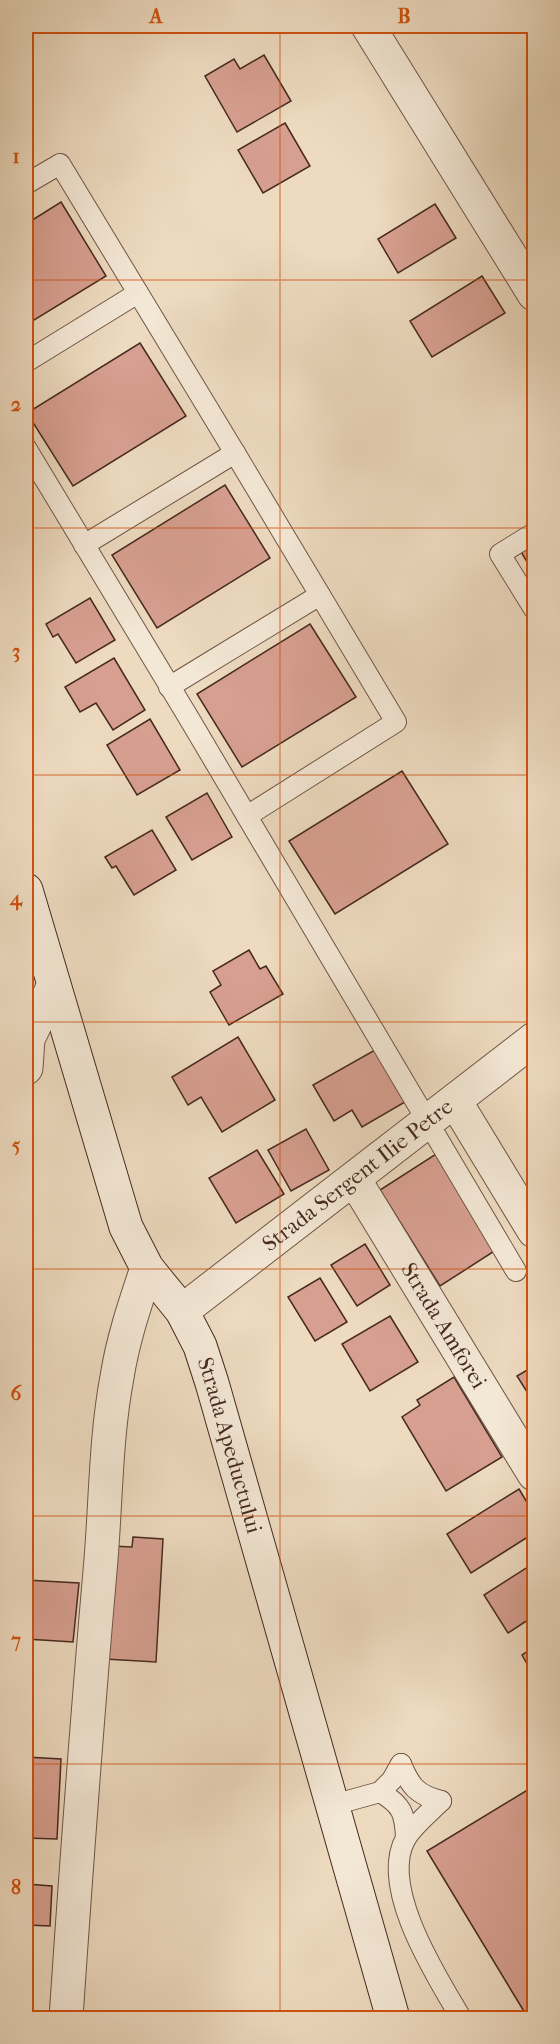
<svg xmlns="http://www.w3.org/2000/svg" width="560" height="2044" font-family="'IM FELL French Canon',serif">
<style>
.building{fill:#d79f90;stroke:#462a20;stroke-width:1.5}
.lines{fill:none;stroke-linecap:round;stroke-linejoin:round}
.lane-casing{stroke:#705648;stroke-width:22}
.street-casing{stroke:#705648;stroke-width:35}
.secondary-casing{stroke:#462a20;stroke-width:35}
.lane{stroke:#f3e7d5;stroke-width:20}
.street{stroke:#f3e7d5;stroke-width:33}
.secondary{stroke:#f3e7d5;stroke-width:33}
.grid{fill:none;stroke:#d0520f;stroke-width:1.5;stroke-opacity:0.55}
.labels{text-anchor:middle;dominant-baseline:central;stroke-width:4.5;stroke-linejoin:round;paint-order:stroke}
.street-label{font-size:22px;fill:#462a20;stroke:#f3e7d5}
.neatline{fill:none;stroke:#d0520f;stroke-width:2}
.grid-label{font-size:20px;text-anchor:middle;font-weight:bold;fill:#d0520f}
</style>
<rect width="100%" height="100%" fill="#eddabf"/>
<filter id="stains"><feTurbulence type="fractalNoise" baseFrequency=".00333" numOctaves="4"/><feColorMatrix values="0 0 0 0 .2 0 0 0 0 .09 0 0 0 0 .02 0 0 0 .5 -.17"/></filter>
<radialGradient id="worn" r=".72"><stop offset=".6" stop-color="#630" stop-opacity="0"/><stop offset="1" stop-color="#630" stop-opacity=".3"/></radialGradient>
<!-- building -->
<g class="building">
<polygon points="264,55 291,101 237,132 205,76 234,59 240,69"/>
<polygon points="285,123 310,166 263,193 238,150"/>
<polygon points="61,202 106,276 26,325 26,224"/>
<polygon points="435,204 456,238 398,273 378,239"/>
<polygon points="482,276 505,313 432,357 410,321"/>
<polygon points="140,343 186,416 73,486 27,413"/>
<polygon points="225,485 270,558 157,628 112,555"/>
<polygon points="534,541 534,574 520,550"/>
<polygon points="90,598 115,640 76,663 58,634 53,637 46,624"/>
<polygon points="310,624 356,697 242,767 197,694"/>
<polygon points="114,658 145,710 113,730 96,703 80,712 65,687"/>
<polygon points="150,719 180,770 137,795 107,745"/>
<polygon points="402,771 448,844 335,914 289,841"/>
<polygon points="207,793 232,837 192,860 166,817"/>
<polygon points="152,830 176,870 134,895 116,866 112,868 105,857"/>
<polygon points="249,950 260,969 266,966 283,994 229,1025 210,992 221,985 213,971"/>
<polygon points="238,1037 275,1100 222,1132 201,1097 188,1105 172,1077"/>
<polygon points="375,1050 405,1102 362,1127 352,1110 334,1121 313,1085"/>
<polygon points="306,1129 329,1170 291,1191 268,1150"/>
<polygon points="257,1150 284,1194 236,1223 209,1178"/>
<polygon points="436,1154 496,1250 440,1286 380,1190"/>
<polygon points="365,1244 390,1285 357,1306 331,1265"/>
<polygon points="320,1278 347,1322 315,1341 288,1297"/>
<polygon points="390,1316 418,1362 370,1391 342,1344"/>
<polygon points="534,1366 534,1403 517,1376"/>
<polygon points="454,1377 502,1457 446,1491 402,1417 420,1405 417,1400"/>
<polygon points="519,1489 534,1514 534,1533 471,1573 447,1534"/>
<polygon points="133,1537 163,1539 156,1662 105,1659 112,1546 132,1547"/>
<polygon points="534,1563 534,1616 508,1633 484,1595"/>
<polygon points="26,1580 79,1583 73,1642 26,1639"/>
<polygon points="534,1647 534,1676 522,1655"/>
<polygon points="26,1757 61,1759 57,1839 26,1838"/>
<polygon points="534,1786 534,2018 528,2018 427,1851"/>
<polygon points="26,1884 52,1886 50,1926 26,1925"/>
</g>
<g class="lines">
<defs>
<g id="lane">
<polyline points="26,184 60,164 235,453"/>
<polyline points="26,362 138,293"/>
<polyline points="26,448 190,720 516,1271"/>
<polyline points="534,533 500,554 534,609"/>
<polyline points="84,545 235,453 320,595"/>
<polyline points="169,687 320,595 396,722 247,816"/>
<path d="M401,1764C410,1786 417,1795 441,1801"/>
<path d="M380,1792C402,1805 405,1813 406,1838"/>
<path d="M441,1801C430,1812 413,1826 406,1838C378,1886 437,1977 461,2018"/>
<polyline points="333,1805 380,1792 392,1780 401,1764"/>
</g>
<g id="street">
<polyline points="368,26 534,294"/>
<polyline points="26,1068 28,1039 54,985"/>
<polyline points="455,1101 534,1231"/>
<path id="s1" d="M354,1179L534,1474"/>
<path id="s2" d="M182,1311L534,1039"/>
<path d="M66,2018C76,1869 87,1720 100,1571C106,1507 105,1441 117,1377C123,1339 135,1304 147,1268"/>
</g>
<g id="secondary">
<path id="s3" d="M26,890L126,1227L147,1268L182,1311L200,1346L212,1383L393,2018"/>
</g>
</defs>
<!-- lane casing -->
<use href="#lane" class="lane-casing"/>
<!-- street casing -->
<use href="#street" class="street-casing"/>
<!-- secondary casing -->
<use href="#secondary" class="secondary-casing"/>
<!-- lane -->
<use href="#lane" class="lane"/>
<!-- street -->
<use href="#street" class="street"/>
<!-- secondary -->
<use href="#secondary" class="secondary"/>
</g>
<!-- grid -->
<path class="grid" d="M280,26V2018M26,280H534M26,528H534M26,775H534M26,1022H534M26,1269H534M26,1516H534M26,1764H534"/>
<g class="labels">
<!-- street labels -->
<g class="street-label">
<text stroke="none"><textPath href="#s2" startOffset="222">Strada Sergent Ilie Petre</textPath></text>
<text stroke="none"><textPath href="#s1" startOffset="172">Strada Amforei</textPath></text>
<text stroke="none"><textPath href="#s3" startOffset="596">Strada Apeductului</textPath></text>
</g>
</g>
<!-- margin -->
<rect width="560" height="2044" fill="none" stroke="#eddabf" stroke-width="66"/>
<rect x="33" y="33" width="494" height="1978" class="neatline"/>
<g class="grid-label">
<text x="156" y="23">A</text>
<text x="404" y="23">B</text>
<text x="16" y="163">1</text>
<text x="16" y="411">2</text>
<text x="16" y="658">3</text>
<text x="16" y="905">4</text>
<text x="16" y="1152">5</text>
<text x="16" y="1400">6</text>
<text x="16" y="1647">7</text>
<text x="16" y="1894">8</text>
</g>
<rect width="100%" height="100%" filter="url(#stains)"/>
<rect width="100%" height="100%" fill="url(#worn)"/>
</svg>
